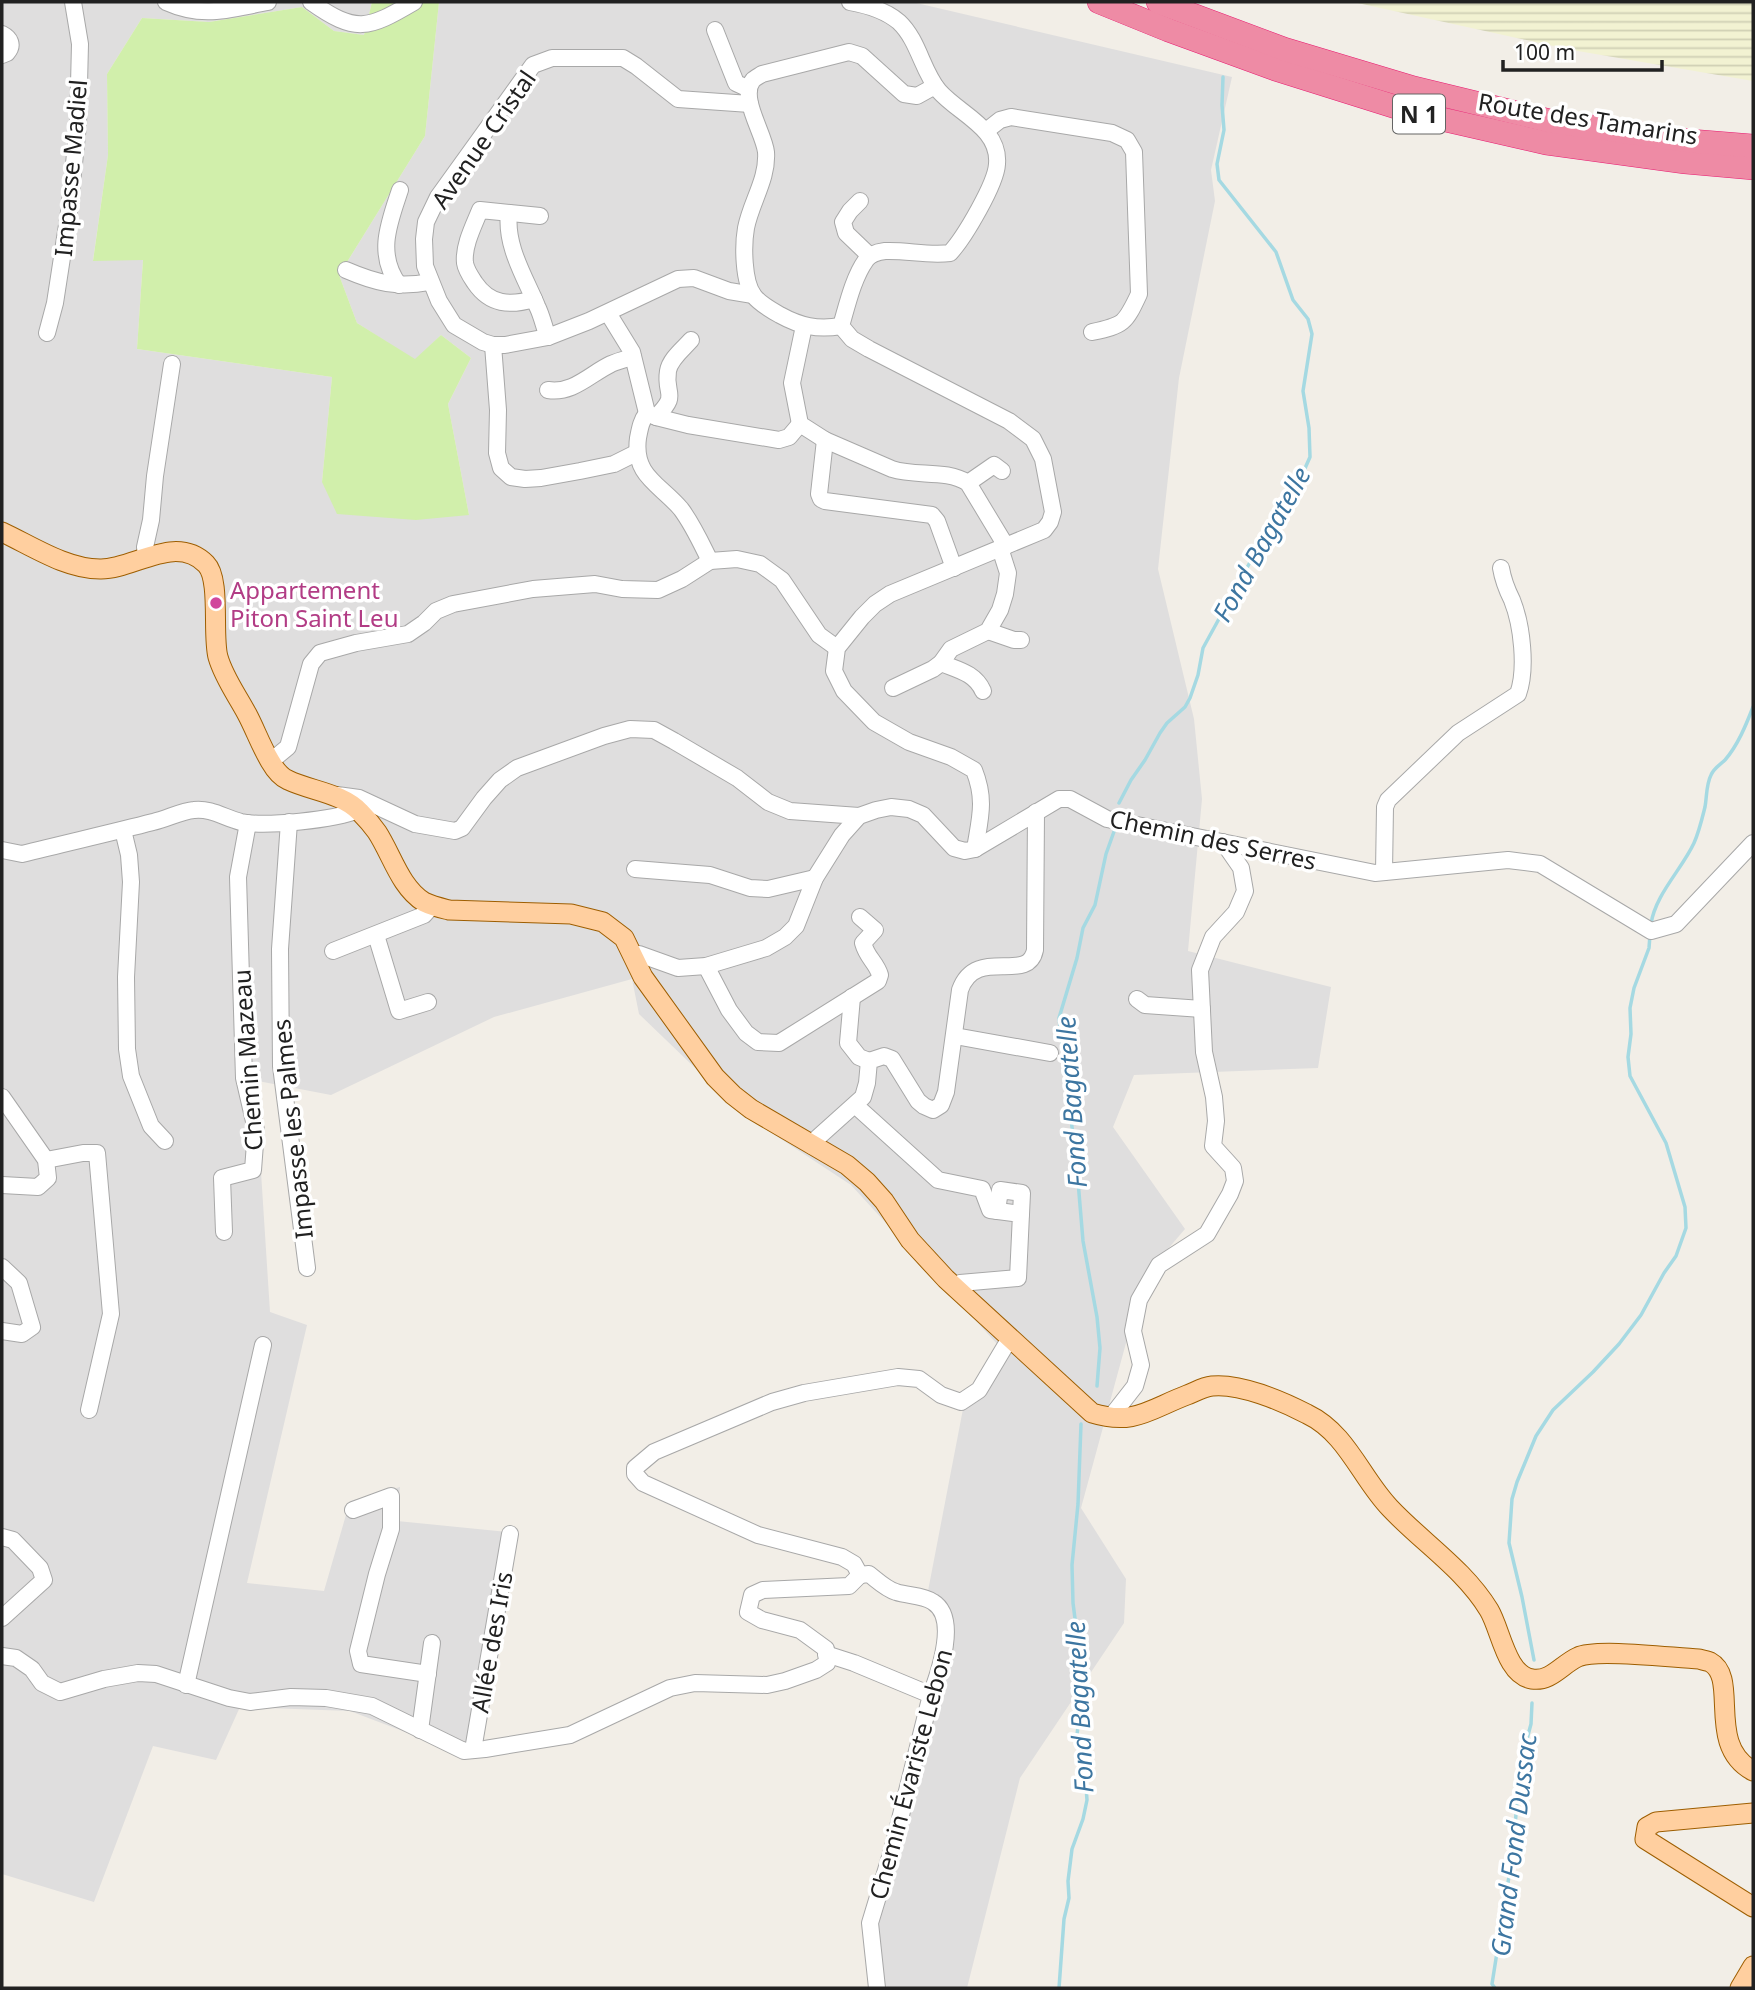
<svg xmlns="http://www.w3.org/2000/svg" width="1755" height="1990" font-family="'Noto Sans',sans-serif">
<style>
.residential{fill:#dfdede}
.farmland{fill:url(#farmland-rules)}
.grass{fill:#d1efab}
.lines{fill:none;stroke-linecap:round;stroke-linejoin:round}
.stream{stroke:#a5d9e2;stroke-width:3.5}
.minor-casing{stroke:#a8a8a8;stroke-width:18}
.major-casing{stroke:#9e5e00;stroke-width:21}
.highway-casing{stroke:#e81c72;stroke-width:24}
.minor{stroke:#fff;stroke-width:16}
.major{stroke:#ffcf9f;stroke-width:19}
.highway{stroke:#ee8ba5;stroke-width:23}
.hotel-dot{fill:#d1479c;stroke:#fff;stroke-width:2.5}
.labels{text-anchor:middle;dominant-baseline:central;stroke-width:7;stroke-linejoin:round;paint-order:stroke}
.shield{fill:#fff;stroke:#646464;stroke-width:2}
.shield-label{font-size:23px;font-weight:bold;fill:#212121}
.street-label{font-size:24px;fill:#212121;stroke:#fff}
.hotel-label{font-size:24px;fill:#b23c85;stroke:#fff;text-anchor:start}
.water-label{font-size:26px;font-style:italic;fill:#3d76a1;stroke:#fff}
</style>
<defs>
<pattern id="farmland-rules" width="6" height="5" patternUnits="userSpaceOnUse" patternTransform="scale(1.75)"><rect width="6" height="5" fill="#f2f2d2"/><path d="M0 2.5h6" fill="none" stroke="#cfcfb4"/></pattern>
</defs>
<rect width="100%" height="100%" fill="#f2eee7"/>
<!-- residential -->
<polygon class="residential" points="2,2 372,2 364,35 334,31 302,7 209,22 142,18 107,74 108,155 93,260 143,260 137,349 332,377 322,482 469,515 448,404 471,358 441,335 415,360 357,323 339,275 425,136 439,2 912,2 1232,77 1211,170 1215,201 1179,378 1158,569 1194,719 1202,799 1188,951 1331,987 1318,1068 1134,1075 1113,1127 1185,1229 1144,1277 1081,1508 1126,1579 1124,1623 1020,1778 967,1988 872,1988 869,1917 942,1631 928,1591 963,1409 998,1345 851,1185 743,1114 639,1014 632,979 494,1017 331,1095 253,1080 256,1130 259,1141 270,1312 307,1325 247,1583 324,1591 350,1501 400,1487 397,1521 518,1533 476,1759 350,1711 240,1707 216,1760 153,1746 94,1902 2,1874"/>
<!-- farmland -->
<polygon class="farmland" points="1353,2 1753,2 1753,81 1572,50"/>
<!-- grass -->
<polygon class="grass" points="372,2 439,2 425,136 339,275 357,323 415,359 441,335 471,358 448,404 469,515 416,520 337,514 322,482 332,377 137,349 143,260 93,261 108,155 107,74 142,18 209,22 302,7 334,31 364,35"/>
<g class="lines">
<!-- stream -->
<g class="stream">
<polyline points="1119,803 1131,780 1145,760 1160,733 1167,723 1185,707 1190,698 1198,675 1203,648 1260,544 1302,475 1310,457 1309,428 1303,391 1312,334 1308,319 1293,300 1276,252 1219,180 1217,164 1224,130 1222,105 1223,77"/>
<path d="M1651,924C1655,895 1682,869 1694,843C1699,832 1702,819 1705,807C1707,796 1706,785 1711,775C1714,768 1720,765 1725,760C1738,745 1746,725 1753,707"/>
<polyline points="1097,1386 1100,1348 1097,1317 1083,1241 1077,1169 1059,1018 1077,958 1083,928 1095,905 1106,854 1116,826"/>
<polyline points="1534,1660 1522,1597 1509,1543 1512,1499 1517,1482 1536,1436 1553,1410 1593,1372 1619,1344 1641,1315 1664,1273 1676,1256 1686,1228 1685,1207 1666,1143 1630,1076 1628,1057 1631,1034 1630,1008 1634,988 1649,948 1650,935"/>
<polyline points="1059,1988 1064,1919 1069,1898 1068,1881 1072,1849 1083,1819 1087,1800 1084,1759 1077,1735 1083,1681 1073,1603 1072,1565 1078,1504 1081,1424"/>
<polyline points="1495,1988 1492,1984 1513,1851 1520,1765 1531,1724 1532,1703"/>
</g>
<defs>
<g id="minor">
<path d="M166,2C204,19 229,9 268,2"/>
<path d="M311,2C356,34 368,29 414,2"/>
<polyline points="715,30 736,83 749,89"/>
<path d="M2,34C10,38 14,45 7,53L2,55"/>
<polyline points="750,104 678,99 636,66 623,58 552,58 533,65 438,197 426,222 424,239 425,266 439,301 454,325 483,342 493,345 505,345 548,337 589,321 678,279 694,278 729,291 753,295"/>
<path d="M986,131L1000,120L1011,117L1112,133L1127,140L1134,152L1139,294C1125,324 1124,325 1092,332"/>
<polyline points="860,201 850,211 843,222 846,233 870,256"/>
<path d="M509,213C505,246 525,277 537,306C542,316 544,327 548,337"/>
<path d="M346,270C376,283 397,288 430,282"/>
<path d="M399,285C376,254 389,223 400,190"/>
<path d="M534,299C510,306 490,305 475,283C471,277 466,270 465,263C463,246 474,225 480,210L540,216"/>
<polyline points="608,313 632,352 647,413"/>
<path d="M804,326L792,383L800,424L825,440L892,469C917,477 946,469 968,483L1006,546"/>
<path d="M841,326C817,330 800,326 780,315C771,310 760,304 754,296C743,282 743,245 746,228C751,202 768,179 766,152C764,133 739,97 753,80C755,78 759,76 762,74L849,52L862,56L904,94L917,96L935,86"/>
<polyline points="47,333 55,303 69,212 78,125 80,44 73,2"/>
<polyline points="493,345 498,410 497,453 501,468 511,477 525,479 541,478 580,471 614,464 636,453"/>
<path d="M548,390C573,394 590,374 611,364C618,361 626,359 633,357"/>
<path d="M647,413C641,421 640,428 638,438C633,476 660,484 681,509C693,525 701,543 710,561"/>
<path d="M649,414L656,417C680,393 664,396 668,371C670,359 683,349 691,340"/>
<polyline points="656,417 688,425 779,440 789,437 800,424"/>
<polyline points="825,440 819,494 821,499 825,501 932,515 937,521 954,568"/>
<polyline points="968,483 994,465 1002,471"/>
<polyline points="146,557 145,547 151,520 155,476 172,364"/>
<polyline points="988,631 1014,640 1021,640"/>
<path d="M941,663C958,670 975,673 983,691"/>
<polyline points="893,688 933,669 941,663 951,649 988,631 1000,610 1005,594 1008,573 1000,548"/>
<polyline points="270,762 288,747 311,664 320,653 356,643 408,634 424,623 436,611 453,604 533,589 595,584 622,589 658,590 682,579 710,561 737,559 760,564 782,580 819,635 837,648"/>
<polyline points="337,795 359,798 415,824 455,831 462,828 484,798 500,780 517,768 604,736 630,729 654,730 674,741 737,778 768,802 790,811 859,816"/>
<polyline points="289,822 280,949 281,1066 307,1268"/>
<polyline points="123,830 129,855 131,882 126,977 127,1049 131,1076 151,1126 165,1141"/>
<polyline points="975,849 1059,799 1070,799 1107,819 1375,873 1508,860 1540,864 1651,931 1676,924 1753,843"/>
<path d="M2,850L22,854C66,843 110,833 153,822C167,819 181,811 194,810C211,808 225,818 241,822C265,827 335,820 358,810"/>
<polyline points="635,869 710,875 750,888 768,889 815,878"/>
<path d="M1384,872L1385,807L1388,800L1458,733L1518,694C1527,669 1522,625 1512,600C1507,590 1503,580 1501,568"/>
<polyline points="376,935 399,1011 428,1002"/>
<polyline points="333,951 424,915 432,906"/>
<path d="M633,955L639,954L678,968L706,966L766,948L785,937L796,926L815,878L842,835L859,816L876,810L891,807L909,809L923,815L954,848L965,851L975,849C980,818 986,800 974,770L951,757L909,742L874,722L844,691L834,671L837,648L862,617L875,604L890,594L1044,530L1050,522L1053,512L1043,459L1033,439L1009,421L869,349L852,339L841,326C847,306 853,278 866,260C870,254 877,252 885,251C907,250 928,256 950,253C964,238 996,184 997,164C1000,128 959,114 939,91C922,71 919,41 899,22C885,10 867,5 850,2"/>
<path d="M706,966L729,1010L746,1033L758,1042L779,1043L878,981L880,975C876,962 867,958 863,943L875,930L860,917"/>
<polyline points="852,997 848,1043 859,1057 869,1061"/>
<polyline points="1137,999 1145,1005 1202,1009"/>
<polyline points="955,1036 1050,1053"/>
<polyline points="2,1097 46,1160 48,1178 38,1187 2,1185"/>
<polyline points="855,1105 938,1180 982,1189 990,1210 1021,1214 1018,1278 960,1283 955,1286"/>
<path d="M812,1146L814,1141L863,1097L867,1083L869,1061L884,1056L892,1059L918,1101L924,1106L933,1110L941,1105L946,1092L960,990C976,945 1028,985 1035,950L1036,812"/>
<polyline points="46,1160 83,1153 97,1153 111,1314 89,1410"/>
<polyline points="997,1211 1000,1190 1022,1193 1021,1214"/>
<polyline points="224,1232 222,1178 253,1170 256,1130 244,1078 238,877 248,823"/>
<polyline points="2,1267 19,1283 32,1327 22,1334 2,1331"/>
<polyline points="1110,1418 1135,1386 1141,1365 1133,1331 1139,1300 1159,1265 1207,1234 1230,1194 1235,1181 1233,1168 1213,1146 1216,1121 1214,1097 1204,1052 1200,970 1213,937 1236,912 1245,891 1241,868 1223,842"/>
<polyline points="353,1510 391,1496 391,1529 377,1574 358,1651 361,1664 428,1674"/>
<polyline points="2,1537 13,1540 40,1568 44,1580 2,1618"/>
<path d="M860,1575L869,1574C878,1581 886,1589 896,1592C908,1596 923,1595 933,1602C959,1618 939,1673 931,1695L893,1847L870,1923L877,1988"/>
<polyline points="826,1654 854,1663 931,1695"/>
<polyline points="2,1656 16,1658 32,1669 42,1683 60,1692 104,1679 138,1673 156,1674 229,1698 250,1702 291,1697 326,1698 372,1706 464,1751 485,1749 570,1735 670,1688 695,1683 767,1685 785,1681 816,1670 827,1663 826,1649 800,1630 762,1620 748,1612 752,1595 763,1590 849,1586 860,1575 854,1564 842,1557 758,1535 643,1483 635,1474 635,1468 654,1452 772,1402 804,1393 898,1377 919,1379 941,1395 961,1402 979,1390 1010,1338"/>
<polyline points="186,1685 263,1345"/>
<polyline points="420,1730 432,1643"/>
<polyline points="473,1750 510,1534"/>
</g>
<g id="major">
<path d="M2,532C32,546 66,569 100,569C133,570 175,533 206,564C221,579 212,635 218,657C224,678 237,695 247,714C255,729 261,746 270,761C274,768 281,777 288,780C311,791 342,793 360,812C366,818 372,825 377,832C392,855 400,887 424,902C432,906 441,908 449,910L571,914L603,922L624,938L643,977L715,1077L733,1095L751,1109L847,1165L867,1182L884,1201L910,1240L946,1279L1092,1413C1134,1426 1150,1409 1187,1395C1195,1392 1203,1387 1212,1386C1240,1383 1282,1401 1307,1414C1347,1433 1361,1478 1390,1508C1423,1543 1464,1569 1489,1610C1501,1630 1506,1675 1532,1679C1551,1682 1562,1664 1578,1657C1597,1648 1674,1658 1699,1659C1703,1660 1707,1661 1710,1662C1740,1678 1705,1745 1753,1771"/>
<polyline points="1753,1813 1656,1822 1647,1827 1645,1839 1753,1907"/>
<polyline points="1740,1988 1753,1966"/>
</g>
<g id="highway">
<polyline points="1099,2 1168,30 1275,69 1415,113 1546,143 1685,162 1753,168"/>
<polyline points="1158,2 1284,49 1414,88 1550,121 1691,141 1753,146"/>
</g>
</defs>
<!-- minor casing -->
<use href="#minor" class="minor-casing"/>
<!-- major casing -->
<use href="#major" class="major-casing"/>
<!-- highway casing -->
<use href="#highway" class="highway-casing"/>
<!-- minor -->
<use href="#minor" class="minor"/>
<!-- major -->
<use href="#major" class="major"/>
<!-- highway -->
<use href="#highway" class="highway"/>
</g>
<!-- markers -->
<circle class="hotel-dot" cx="216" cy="603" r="7"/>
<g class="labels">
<!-- shield labels -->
<rect class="shield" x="1393" y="94.5" width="52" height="39" rx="5"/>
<g class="shield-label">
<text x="1419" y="114">N 1</text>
</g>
<!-- street labels -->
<g class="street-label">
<text transform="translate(1588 118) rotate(9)">Route des Tamarins</text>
<text transform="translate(483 139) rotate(-55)">Avenue Cristal</text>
<text transform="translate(70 168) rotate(-85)">Impasse Madiel</text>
<text transform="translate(1213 839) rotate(12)">Chemin des Serres</text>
<text transform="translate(247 1060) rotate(-94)">Chemin Mazeau</text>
<text transform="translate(292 1129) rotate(-96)">Impasse les Palmes</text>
<text transform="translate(491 1642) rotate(-80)">Allée des Iris</text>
<text transform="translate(910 1774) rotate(-75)">Chemin Évariste Lebon</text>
</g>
<!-- hotel labels -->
<g class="hotel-label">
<text x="230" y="589">Appartement<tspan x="230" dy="28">Piton Saint Leu</tspan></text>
</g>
<!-- water labels -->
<g class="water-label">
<text transform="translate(1261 544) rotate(-61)">Fond Bagatelle</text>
<text transform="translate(1071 1102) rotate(-94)">Fond Bagatelle</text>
<text transform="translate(1079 1707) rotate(-93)">Fond Bagatelle</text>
<text transform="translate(1513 1845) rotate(-83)">Grand Fond Dussac</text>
</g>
</g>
<!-- border -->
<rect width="1755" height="1990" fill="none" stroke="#212121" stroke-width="7"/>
<!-- scale -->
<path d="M1503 60v10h159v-10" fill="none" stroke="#212121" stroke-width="3.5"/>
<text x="1514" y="60" font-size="21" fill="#212121" stroke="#ffffff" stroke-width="5" paint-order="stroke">100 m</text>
</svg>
